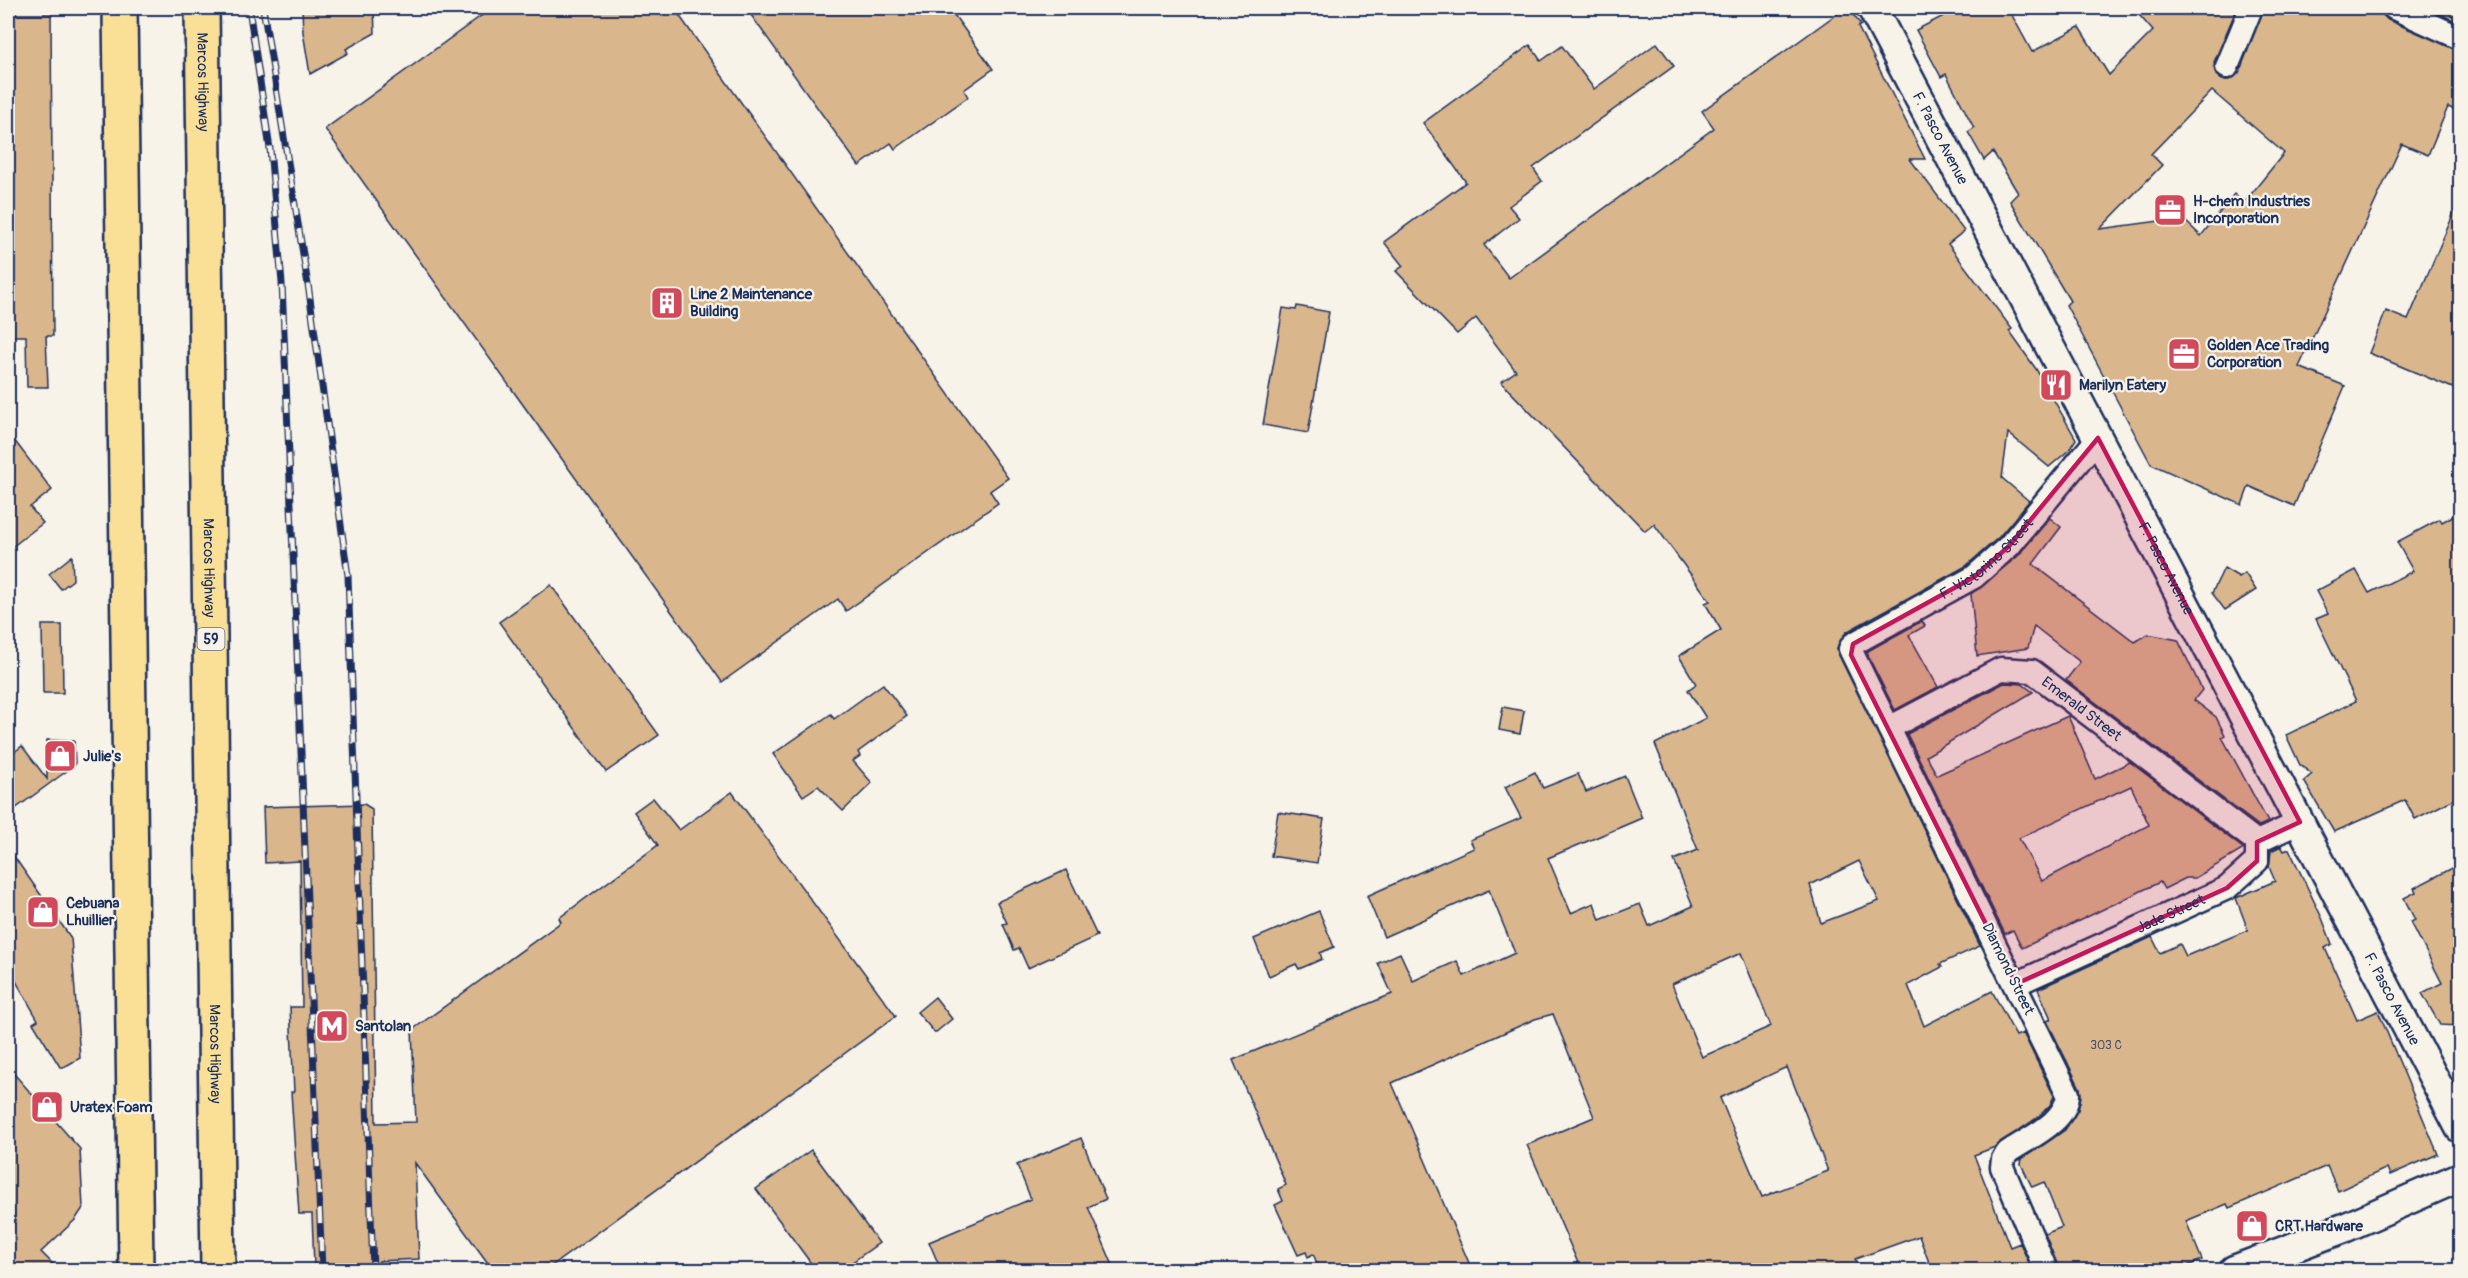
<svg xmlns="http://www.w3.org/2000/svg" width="2468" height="1278" font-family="Pangolin,sans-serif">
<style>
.building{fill:#dab68c;stroke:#1b2f5e;stroke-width:1.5;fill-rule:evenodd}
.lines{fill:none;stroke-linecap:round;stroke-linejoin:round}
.minor-casing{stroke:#1b2f5e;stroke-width:27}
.tertiary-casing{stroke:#1b2f5e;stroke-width:33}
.primary-casing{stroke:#1b2f5e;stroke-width:38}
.minor{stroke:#f7f3e8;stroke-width:22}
.tertiary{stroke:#f7f3e8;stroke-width:28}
.primary{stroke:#fadf96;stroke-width:33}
.rail-casing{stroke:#1b2f5e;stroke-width:7}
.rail{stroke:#f7f3e8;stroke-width:4.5;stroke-dasharray:14;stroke-linecap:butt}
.marked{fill:#c2185b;fill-opacity:0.2;stroke:#c2185b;stroke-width:4.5;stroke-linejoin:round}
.labels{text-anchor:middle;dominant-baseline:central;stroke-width:4.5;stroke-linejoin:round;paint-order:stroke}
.number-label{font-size:12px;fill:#4b516a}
.shield{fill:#f7f3e8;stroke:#5d6a87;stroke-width:1.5}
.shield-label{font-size:14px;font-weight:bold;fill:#1b2f5e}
.street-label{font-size:15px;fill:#1b2f5e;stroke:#f7f3e8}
.poi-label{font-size:15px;font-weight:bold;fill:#1b2f5e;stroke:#f7f3e8;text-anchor:start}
</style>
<rect width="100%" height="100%" fill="#f7f3e8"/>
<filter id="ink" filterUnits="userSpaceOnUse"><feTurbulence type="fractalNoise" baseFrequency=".0167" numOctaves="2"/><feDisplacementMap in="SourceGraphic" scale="12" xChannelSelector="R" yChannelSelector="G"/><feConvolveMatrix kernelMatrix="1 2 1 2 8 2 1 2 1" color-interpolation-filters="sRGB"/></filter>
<g filter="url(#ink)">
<!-- building -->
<g class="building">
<polygon points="302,8 374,8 375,33 346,49 348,53 310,74 303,32"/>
<polygon points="492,8 674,8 1008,478 990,491 998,503 846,611 838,599 722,682 325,129"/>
<polygon points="746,8 949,8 993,69 964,90 968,97 895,149 891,143 859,166"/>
<path d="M1845,8H1848L1861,25L1858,27L1925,159H1910L1964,231L1948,244L2012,329L2009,331L2036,369L2076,439L2069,450L2049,467L2008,433L2002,478L2029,501L1999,537L1966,566L1846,632L1837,648L1980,946L1940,964L1942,967L1908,985L1924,1026L1992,991L2016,1036L2023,1033L2054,1096L2050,1105L2038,1117L1995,1147L1974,1155L2010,1247L2020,1243L2032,1270H1932L1919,1236L1855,1259L1859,1270H1581L1527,1145L1594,1117L1553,1014L1535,1019L1392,1083L1472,1270H1320L1313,1254L1308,1257L1306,1252L1298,1255L1275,1205L1283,1201L1278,1189L1286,1185L1233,1060L1392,994L1378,963L1400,953L1413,981L1457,961L1464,976L1515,953L1489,890L1384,937L1367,896L1474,848L1470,840L1521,818L1505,787L1535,772L1543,788L1578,774L1586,792L1625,776L1642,818L1548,858L1571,913L1594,903L1600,920L1640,904L1649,926L1693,906L1674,860L1698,850L1655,744L1706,718L1688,690L1696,684L1679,656L1721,630L1705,603L1710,601L1654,524L1645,531L1501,382L1516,371L1476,318L1457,334L1396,271L1403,266L1384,242L1466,182L1423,123L1530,45L1541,61L1562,46L1594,89L1657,43L1674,66L1533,168L1542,181L1509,206L1519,218L1484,245L1509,278L1714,128L1702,111ZM1859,861L1879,901L1821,923L1810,885ZM1741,953L1771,1026L1702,1057L1672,984ZM1787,1067L1828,1171L1762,1197L1720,1098Z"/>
<path d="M1959,8H2008L2032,52L2079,27L2109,75L2153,31L2133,8H2237L2214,62L2216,75L2222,80H2229L2239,73L2264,8H2381L2383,15L2388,20L2460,51V112L2448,107L2428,155L2402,144L2299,367L2345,386L2294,506L2249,486L2242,505L2151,464L2066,305L2070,301L2010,201L2018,193L1993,152L1984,160L1968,132L1974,128L1946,74L1941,77L1916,30ZM2212,91L2284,153L2244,203L2234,194L2201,236L2182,218L2100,229L2162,165L2151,154Z"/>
<polygon points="2426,8 2460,8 2460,23"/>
<polygon points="8,14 51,14 53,336 46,336 48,387 27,387 26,336 8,336"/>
<polygon points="2460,199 2460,391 2369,353 2386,311 2408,320"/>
<polygon points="1297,306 1329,312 1308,433 1263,425 1283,308 1296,310"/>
<polygon points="8,432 52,490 30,507 43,523 8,550"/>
<polygon points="2460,512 2460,796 2415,819 2405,800 2334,832 2304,781 2312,774 2300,765 2286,735 2356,701 2316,619 2328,614 2316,591 2356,570 2369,593 2413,571 2397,542 2440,519 2442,522"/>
<polygon points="2050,518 2061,527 2033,564 2135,642 2148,634 2178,640 2202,690 2194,700 2216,717 2225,735 2222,737 2268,822 2259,826 2066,680 2080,662 2034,626 2028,648 1977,656 1971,594 2018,556"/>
<polygon points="72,556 73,580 61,589 49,574"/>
<polygon points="2224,568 2239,577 2245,573 2256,590 2225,610 2212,593"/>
<polygon points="551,585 659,735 606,772 499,622"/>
<polygon points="1922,621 1925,626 1909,635 1938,687 1895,710 1866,652"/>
<polygon points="42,625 62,625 63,693 43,693"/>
<path d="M2004,683L2022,684L2033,692L1926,756L1937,775L2068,716L2095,779L2130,762L2244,849L2195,878H2186L2164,889L2160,882L2022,948L2013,930L2005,934L1907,734ZM2131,786L2149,825L2042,881L2019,838Z"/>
<polygon points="883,684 907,716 858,752 860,756 853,761 872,783 843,811 818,786 803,796 773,754 831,714 834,719"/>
<polygon points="1503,707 1524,711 1520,734 1499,730"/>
<polygon points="47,740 74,741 75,765 8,814 8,757 22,746 47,779"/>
<polygon points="732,792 896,1016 546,1270 493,1270 415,1163 419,1259 379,1261 379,1270 324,1270 323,1266 314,1266 312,1214 299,1214 291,1092 294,1092 290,1007 302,1007 300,861 265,863 263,807 364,804 372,809 376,1123 416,1122 412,1030 561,922 559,918 658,845 634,812 653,798 679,830"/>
<polygon points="1278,812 1324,819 1317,863 1271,856"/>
<polygon points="2281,846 2284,851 2289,849 2322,918 2332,944 2325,948 2357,1020 2378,1011 2438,1154 2390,1175 2387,1168 2338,1191 2327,1166 2229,1208 2227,1204 2186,1221 2202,1260 2177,1270 2059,1270 2045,1234 2062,1227 2044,1182 2032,1187 2021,1164 2022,1159 2065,1130 2078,1110 2081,1096 2080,1088 2047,1021 2051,1019 2038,989 2152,937 2160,953 2180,944 2186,956 2248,930 2236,898 2275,881 2269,867 2271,851"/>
<polygon points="8,848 71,938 80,1058 64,1067 60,1067 33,1023 38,1020 8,967"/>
<polygon points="2460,864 2460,1026 2440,1025 2422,993 2442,983 2411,922 2415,920 2404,898 2416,892 2414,888"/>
<polygon points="1066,870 1097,936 1028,968 1019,948 1014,950 1003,924 1007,923 997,902"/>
<polygon points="1319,911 1334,947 1320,953 1322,959 1299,969 1296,964 1269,976 1254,939"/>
<polygon points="935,997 952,1019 935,1033 917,1012"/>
<polygon points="8,1067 80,1149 83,1208 75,1220 41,1252 59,1270 8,1270"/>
<polygon points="1081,1138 1106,1199 1088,1207 1115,1270 941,1270 929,1242 1031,1199 1017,1165"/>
<polygon points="811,1150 879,1243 841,1270 816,1270 756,1189"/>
</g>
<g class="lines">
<defs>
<g id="minor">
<polyline points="2394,8 2460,38"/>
<polyline points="2227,67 2251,8"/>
<path id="s1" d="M1889,728L2001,669L2032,671L2257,842"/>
<path id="s2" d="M2016,984L2227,888L2257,861V842L2300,822"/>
<path id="s3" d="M2046,1270L2002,1167L2003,1159L2008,1152C2030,1137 2067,1122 2068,1094L1850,649L1853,644L1974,577L2009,546L2098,438"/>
</g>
<g id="tertiary">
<path id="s4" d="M1872,8L2460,1128"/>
<polyline points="2234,1270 2344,1228 2460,1177"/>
</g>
<g id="primary">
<polyline points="120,8 136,1270"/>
<path id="s5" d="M202,8L218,1270"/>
</g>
</defs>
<!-- minor casing -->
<use href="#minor" class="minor-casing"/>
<!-- tertiary casing -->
<use href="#tertiary" class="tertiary-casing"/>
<!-- primary casing -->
<use href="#primary" class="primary-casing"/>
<!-- minor -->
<use href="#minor" class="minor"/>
<!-- tertiary -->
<use href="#tertiary" class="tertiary"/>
<!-- primary -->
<use href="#primary" class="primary"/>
<defs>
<g id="rail">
<polyline points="249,8 270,149 282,283 322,1270"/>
<polyline points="263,8 309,291 348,576 373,1270"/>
</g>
</defs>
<!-- rail casing -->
<use href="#rail" class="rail-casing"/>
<!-- rail -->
<use href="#rail" class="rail"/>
</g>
</g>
<!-- marked area -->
<path class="marked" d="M2098,438L2300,822L2257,842V861L2227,888L2016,984L1851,655L1853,644L1974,577L2009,546Z"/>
<!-- icons -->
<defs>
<symbol id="office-square" viewBox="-11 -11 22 22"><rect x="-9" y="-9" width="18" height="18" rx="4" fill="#d1495b" stroke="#f7f3e8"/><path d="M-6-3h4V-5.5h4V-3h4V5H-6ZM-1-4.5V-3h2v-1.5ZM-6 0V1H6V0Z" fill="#fff"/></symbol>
<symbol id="building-square" viewBox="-11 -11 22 22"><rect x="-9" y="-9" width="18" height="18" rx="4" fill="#d1495b" stroke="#f7f3e8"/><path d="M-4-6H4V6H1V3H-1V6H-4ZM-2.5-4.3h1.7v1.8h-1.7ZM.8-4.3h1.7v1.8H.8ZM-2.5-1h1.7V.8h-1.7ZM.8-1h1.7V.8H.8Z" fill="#fff"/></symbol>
<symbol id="restaurant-square" viewBox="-11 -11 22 22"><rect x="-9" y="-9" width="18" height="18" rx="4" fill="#d1495b" stroke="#f7f3e8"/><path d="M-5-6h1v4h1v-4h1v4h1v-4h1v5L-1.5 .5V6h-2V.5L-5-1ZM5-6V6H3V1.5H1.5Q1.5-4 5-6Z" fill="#fff"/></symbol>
<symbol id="shop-square" viewBox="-11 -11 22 22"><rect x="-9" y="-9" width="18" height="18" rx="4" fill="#d1495b" stroke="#f7f3e8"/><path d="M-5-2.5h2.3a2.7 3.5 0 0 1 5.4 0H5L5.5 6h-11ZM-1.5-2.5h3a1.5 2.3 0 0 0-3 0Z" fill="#fff"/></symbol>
<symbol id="metro-square" viewBox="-11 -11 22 22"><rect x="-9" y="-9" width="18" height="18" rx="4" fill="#d1495b" stroke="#f7f3e8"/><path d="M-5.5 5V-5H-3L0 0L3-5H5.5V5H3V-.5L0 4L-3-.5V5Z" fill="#fff"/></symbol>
</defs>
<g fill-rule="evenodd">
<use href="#office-square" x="2151" y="191" width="38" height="38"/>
<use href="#building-square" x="648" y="284" width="38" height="38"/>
<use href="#office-square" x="2165" y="335" width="38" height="38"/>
<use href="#restaurant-square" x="2037" y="366" width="38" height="38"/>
<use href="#shop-square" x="41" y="737" width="38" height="38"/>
<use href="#shop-square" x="24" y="893" width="38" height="38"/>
<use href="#metro-square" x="313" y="1007" width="38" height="38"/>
<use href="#shop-square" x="28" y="1088" width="38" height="38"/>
<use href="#shop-square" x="2233" y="1207" width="38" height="38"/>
</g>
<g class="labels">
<!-- number labels -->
<g class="number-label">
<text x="2106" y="1045">303 C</text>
</g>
<!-- shield labels -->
<rect class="shield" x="197.5" y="628" width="27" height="22" rx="4.5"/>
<g class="shield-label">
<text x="211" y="639">59</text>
</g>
<!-- street labels -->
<g class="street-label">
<text stroke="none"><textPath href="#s5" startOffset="74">Marcos Highway</textPath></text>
<text stroke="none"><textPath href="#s4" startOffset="147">F. Pasco Avenue</textPath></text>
<text stroke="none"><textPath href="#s3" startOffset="876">F. Victorino Street</textPath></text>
<text stroke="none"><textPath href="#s5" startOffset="560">Marcos Highway</textPath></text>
<text stroke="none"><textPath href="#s4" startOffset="633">F. Pasco Avenue</textPath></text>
<text stroke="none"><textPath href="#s1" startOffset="220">Emerald Street</textPath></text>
<text stroke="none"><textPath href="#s2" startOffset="170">Jade Street</textPath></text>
<text transform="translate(2008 969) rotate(64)">Diamond Street</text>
<text stroke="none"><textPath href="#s4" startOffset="1119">F. Pasco Avenue</textPath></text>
<text stroke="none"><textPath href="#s5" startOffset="1046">Marcos Highway</textPath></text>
</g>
<!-- poi labels -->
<g class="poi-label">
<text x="2193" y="201">H-chem Industries<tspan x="2193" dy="17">Incorporation</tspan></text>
<text x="690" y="294">Line 2 Maintenance<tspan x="690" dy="17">Building</tspan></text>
<text x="2207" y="345">Golden Ace Trading<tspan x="2207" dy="17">Corporation</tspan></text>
<text x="2079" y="385">Marilyn Eatery</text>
<text x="83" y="756">Julie's</text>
<text x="66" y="903">Cebuana<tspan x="66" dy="17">Lhuillier</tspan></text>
<text x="355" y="1026">Santolan</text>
<text x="70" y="1107">Uratex Foam</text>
<text x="2275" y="1226">CRT Hardware</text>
</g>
</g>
<!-- margin -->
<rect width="2468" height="1278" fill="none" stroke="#f7f3e8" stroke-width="30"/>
<rect x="15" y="15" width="2438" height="1248" fill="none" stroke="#1b2f5e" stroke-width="2" filter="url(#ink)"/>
</svg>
